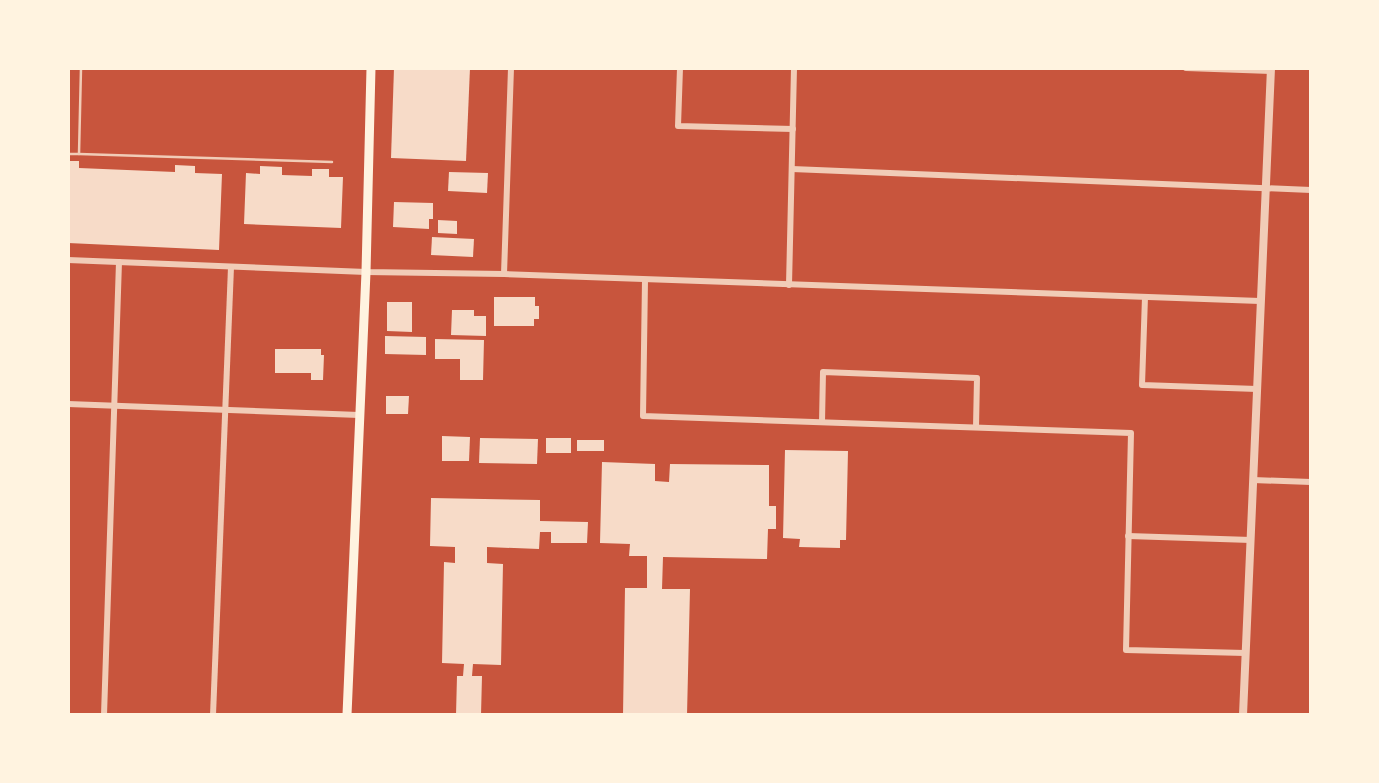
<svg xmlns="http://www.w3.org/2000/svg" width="1379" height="783" font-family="'Exo 2',sans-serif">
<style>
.building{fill:#f7dbc8}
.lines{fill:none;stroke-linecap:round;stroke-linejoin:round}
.service{stroke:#f1ccb7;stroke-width:2.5}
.minor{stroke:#f1ccb7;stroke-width:6}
.tertiary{stroke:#f1ccb7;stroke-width:8}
.secondary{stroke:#fff3e0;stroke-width:9}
</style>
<rect width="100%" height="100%" fill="#c8553d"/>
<!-- building -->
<g class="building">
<polygon points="394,68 470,68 466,161 391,158"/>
<polygon points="68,161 79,161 79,168 175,172 175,165 195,166 195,173 222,174 219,250 68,243"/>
<polygon points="260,166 282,167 282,175 312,176 312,169 329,169 329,177 343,177 341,228 244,224 246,173 260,174"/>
<polygon points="449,172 488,173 487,193 448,191"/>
<polygon points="394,202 433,203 433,219 429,219 429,229 393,227"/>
<polygon points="438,220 457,221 457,234 438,233"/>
<polygon points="432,237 474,239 473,257 431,255"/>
<polygon points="494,297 535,297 535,306 539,306 539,319 534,319 534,326 494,326"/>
<polygon points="387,302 412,302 412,332 387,331"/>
<polygon points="452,310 474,310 474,316 486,316 486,336 451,335"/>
<polygon points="385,336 426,337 426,355 385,354"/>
<polygon points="435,339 484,340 483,380 460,380 460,359 435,359"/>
<polygon points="275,349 321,349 321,355 324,355 323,380 311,380 311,373 275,373"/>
<polygon points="386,396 409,396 408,414 386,414"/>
<polygon points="442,436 470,437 469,461 442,461"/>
<polygon points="480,438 538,439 537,464 479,463"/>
<rect x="546" y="438" width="25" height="15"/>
<rect x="577" y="440" width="27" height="11"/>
<polygon points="785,450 848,451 846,540 840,540 840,548 799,547 800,539 783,538"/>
<polygon points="602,462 655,464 655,481 669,482 670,464 769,465 769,506 776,506 776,529 768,529 767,559 663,557 662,589 690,589 687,715 623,715 625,588 647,588 647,556 629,556 630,544 600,543"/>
<polygon points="431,498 540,500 540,521 588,522 587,543 551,543 551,532 540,532 539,549 487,547 487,563 503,564 501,665 473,664 472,676 482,676 481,715 456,715 457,676 463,676 464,664 442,663 444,562 455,563 455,547 430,546"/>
</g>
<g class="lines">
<!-- service -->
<g class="service">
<polyline points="68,154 79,154 81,68"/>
<polyline points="79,154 332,162"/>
</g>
<!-- minor -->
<g class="minor">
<polyline points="680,68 678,126 793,129"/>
<polyline points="1186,68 1271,71"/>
<polyline points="792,169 1311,190"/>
<polyline points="68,260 366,272 504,274 1260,301"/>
<polyline points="504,274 511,68"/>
<polyline points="645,280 643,416 1131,433 1126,650 1245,653"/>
<polyline points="789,285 794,68"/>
<polyline points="1145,297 1142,385 1257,389"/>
<polyline points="68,404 359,415"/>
<polyline points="822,422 823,372 977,378 976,427"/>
<polyline points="1253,480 1311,482"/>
<polyline points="1128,536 1251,540"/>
<polyline points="104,715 119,262"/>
<polyline points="213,715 231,267"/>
</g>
<!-- tertiary -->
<polyline class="tertiary" points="1243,715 1271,68"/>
<!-- secondary -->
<polyline class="secondary" points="347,715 366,272 371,68"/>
</g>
<!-- border -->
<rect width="1379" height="783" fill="none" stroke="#fff3e0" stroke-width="140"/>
</svg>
